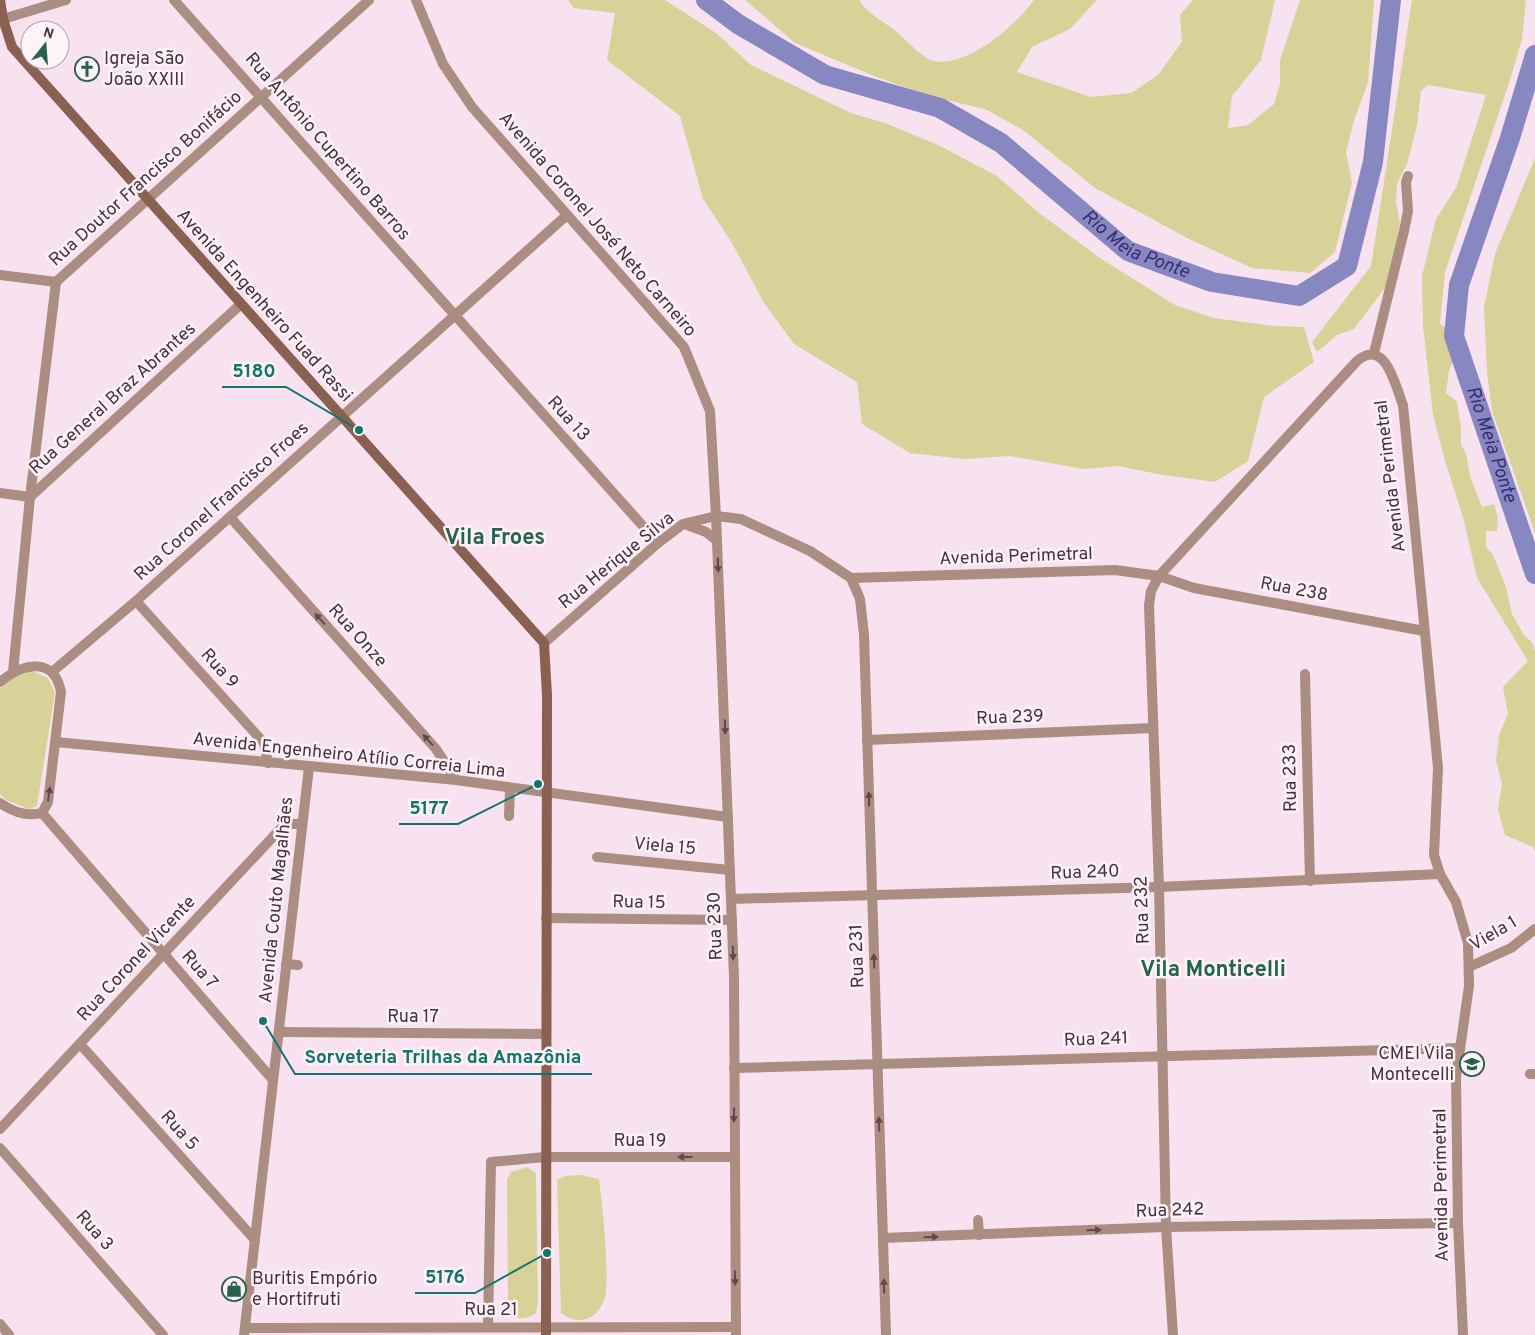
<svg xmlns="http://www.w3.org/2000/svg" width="1535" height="1335" font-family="Overpass,sans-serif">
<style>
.green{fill:#d7d298}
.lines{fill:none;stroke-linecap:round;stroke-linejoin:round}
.river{stroke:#8787c2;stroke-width:20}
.street{stroke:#ab8d81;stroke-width:10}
.secondary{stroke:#8a6150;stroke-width:10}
.oneway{fill:#5f484e}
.labels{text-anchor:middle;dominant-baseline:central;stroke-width:5;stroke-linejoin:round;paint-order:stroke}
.poi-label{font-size:18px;fill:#46313d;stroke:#fff3f9;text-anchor:start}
.street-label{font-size:18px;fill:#46313d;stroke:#fff3f9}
.water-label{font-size:19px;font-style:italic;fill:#352d74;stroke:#fff3f9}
.district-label{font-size:22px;font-weight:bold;fill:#23654b;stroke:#fff3f9}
.leader{fill:none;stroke:#0f766e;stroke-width:2}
.callout-dot{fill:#0f766e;stroke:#fff3f9;stroke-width:2}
.callout-label{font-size:19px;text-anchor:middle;font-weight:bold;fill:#0f766e;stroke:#fff3f9;stroke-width:5;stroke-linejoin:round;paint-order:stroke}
</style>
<rect width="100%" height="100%" fill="#f9e2ef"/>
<!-- green -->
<g class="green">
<polygon points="568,0 665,0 716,33 751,65 851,113 885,123 938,145 997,176 1039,213 1100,258 1175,305 1214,318 1273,326 1304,327 1314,362 1264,397 1248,461 1215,482 1163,475 1118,466 1084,469 1010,456 963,459 910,453 862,424 857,382 794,344 764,303 732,243 703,199 680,116 607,60 615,13 574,8"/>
<path d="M745,0H859C869,15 883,21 897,32C905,39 924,59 933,61C967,68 1015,26 1034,0H1097L1070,29L1032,47L1017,72L1091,97L1131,93L1158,75L1182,42L1180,15L1193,0H1275L1261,60L1232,96L1228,128L1248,125L1274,104L1280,84V60L1300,0H1374L1368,83L1354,120L1346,152L1352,183L1335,252L1310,273L1252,268L1189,239L1095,188L1023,130L985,109L932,97L874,76L795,43Z"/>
<polygon points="1412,0 1526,0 1522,39 1509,83 1445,272 1440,324 1447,329 1458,349 1449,371 1446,393 1457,402 1461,428 1461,445 1466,453 1470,476 1482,507 1494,504 1498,519 1497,531 1486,531 1486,547 1493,555 1506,587 1512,614 1524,635 1532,642 1535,651 1535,852 1533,847 1505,835 1498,809 1502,784 1496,760 1499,735 1508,714 1503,687 1528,661 1477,578 1463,517 1445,461 1433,415 1423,326 1422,276 1436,219 1456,188 1486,95 1428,85 1421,91 1417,125 1407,164 1397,184 1396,202 1400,223 1390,281 1354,329 1337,335 1317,352 1312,342 1371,266"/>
<polygon points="1535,158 1535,533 1492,411 1487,372 1484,307 1495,254"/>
<polygon points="32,671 48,678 55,693 37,806 29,809 6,800 0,794 0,688 15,677"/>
<path d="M527,1167L536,1173L538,1302L536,1313C525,1321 515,1320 508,1310L507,1179L511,1172Z"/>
<path d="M580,1175L599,1179C602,1202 611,1282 604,1300C596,1321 578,1326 561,1313L557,1180L565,1176Z"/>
</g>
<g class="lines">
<!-- river -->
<g class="river">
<path id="s1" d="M706,0L738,24L825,75L940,108L1001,143L1128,251L1212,282L1299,296L1347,266L1373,162L1391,0"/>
<path id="s2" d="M1535,55L1510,138L1459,285L1454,336L1535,574"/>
</g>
<!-- street -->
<g class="street">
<polyline points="174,0 658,543"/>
<polyline points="416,0 443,64 472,107 684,347 710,411 716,516 734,977 736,1335"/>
<polyline points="3,19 66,0"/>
<polyline points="0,275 56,282"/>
<polyline points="56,282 369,0"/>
<polyline points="1374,353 1404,231 1408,211 1406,182 1408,176"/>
<polyline points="0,493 30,497 241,304"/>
<polyline points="230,517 436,749 456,780"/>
<polyline points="687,525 706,532 717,541"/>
<polyline points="851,578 860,599 864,635 886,1335"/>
<polyline points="136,601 264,743 268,763"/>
<path d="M544,643L658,543L683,524L716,516L741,519L810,551L851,578L1115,570L1159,576L1357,361C1385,337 1395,385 1403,405L1438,768L1434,855L1440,874L1456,902L1468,943L1469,986L1456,1077L1458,1223L1463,1335"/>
<polyline points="13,672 30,497 56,282"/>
<polyline points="52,672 136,601 567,215"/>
<polyline points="1305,674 1310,881"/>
<path d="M0,682C22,664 54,655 61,692L48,802L42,813C26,817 13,812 0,803"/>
<polyline points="867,740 1153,728"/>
<polyline points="56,742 456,780 728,817"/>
<polyline points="42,813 273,1080"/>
<polyline points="509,816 510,789"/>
<polyline points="597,857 730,870"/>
<polyline points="731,899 1159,887 1440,874"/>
<polyline points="546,918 732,920"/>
<polyline points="286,964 298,965"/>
<polyline points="1469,967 1511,948 1535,929"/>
<polyline points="279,1032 546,1034"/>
<polyline points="80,1044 255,1240"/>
<polyline points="734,1068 1459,1048"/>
<polyline points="1530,1074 1535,1074"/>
<polyline points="0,1129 285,824 302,824"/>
<polyline points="0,1148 163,1335"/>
<polyline points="978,1220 979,1235"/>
<polyline points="883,1238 1166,1227 1458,1223"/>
<polyline points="0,1324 9,1335"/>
<polyline points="488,1326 491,1162 545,1157 734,1157"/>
<polyline points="245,1328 736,1327"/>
<polyline points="244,1335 309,767"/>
<polyline points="1173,1335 1166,1227 1159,887 1149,605 1151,591 1159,576 1194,588 1424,631"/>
</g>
<!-- secondary -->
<polyline class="secondary" points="0,0 3,19 12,47 544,643 547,695 546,1335"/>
</g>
<!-- one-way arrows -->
<defs><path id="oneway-solid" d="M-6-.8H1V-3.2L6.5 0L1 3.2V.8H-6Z" transform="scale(1.25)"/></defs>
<g class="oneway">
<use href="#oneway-solid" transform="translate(718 565) rotate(88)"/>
<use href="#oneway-solid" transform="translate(320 619) rotate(-132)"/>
<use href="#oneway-solid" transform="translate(725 727) rotate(88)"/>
<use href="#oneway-solid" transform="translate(428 740) rotate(-132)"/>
<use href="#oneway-solid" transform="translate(49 794) rotate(-82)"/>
<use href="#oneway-solid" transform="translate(869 799) rotate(-92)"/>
<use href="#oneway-solid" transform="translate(733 953) rotate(88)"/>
<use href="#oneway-solid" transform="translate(874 961) rotate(-92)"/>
<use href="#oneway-solid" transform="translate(734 1115) rotate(91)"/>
<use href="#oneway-solid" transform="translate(879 1124) rotate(-92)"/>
<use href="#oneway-solid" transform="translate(685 1157) rotate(-180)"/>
<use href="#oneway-solid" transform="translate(1094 1230) rotate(-2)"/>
<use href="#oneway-solid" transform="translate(931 1237) rotate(-2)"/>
<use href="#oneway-solid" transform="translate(735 1278) rotate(89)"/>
<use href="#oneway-solid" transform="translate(884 1286) rotate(-92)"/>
</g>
<!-- icons -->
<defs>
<symbol id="church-ring" viewBox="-11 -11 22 22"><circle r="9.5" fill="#fff3f9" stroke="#29624b" stroke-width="1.5"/><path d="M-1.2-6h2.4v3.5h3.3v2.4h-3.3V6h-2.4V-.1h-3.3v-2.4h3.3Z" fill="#29624b"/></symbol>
<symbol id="school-ring" viewBox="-11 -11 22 22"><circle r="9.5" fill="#fff3f9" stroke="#29624b" stroke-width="1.5"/><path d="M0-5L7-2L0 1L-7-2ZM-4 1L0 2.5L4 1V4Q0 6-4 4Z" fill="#29624b"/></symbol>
<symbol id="shop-ring" viewBox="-11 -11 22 22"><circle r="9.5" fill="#fff3f9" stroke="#29624b" stroke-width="1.5"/><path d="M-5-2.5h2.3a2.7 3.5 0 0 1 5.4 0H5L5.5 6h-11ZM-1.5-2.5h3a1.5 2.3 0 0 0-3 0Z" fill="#29624b"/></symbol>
</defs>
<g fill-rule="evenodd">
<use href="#church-ring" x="73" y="55" width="28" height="28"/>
<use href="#school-ring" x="1458" y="1050" width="28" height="28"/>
<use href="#shop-ring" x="220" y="1275" width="28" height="28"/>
</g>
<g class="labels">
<!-- poi labels -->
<g class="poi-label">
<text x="104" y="59">Igreja São<tspan x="104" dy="21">João XXIII</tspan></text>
<text x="1454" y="1054" text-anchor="end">CMEI Vila<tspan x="1454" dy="21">Montecelli</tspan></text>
<text x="252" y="1279">Buritis Empório<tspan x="252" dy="21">e Hortifruti</tspan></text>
</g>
<!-- street labels -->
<g class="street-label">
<text transform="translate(327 147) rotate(49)">Rua Antônio Cupertino Barros</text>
<text transform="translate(146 179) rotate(-42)">Rua Doutor Francisco Bonifácio</text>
<text transform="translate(597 225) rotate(49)">Avenida Coronel José Neto Carneiro</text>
<text transform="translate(264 306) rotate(48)">Avenida Engenheiro Fuad Rassi</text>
<text transform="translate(113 399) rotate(-42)">Rua General Braz Abrantes</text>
<text transform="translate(568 419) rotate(48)">Rua 13</text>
<text transform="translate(1391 476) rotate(-97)">Avenida Perimetral</text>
<text transform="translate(222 502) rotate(-42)">Rua Coronel Francisco Froes</text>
<text transform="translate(1016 557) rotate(-2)">Avenida Perimetral</text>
<text transform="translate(617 561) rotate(-39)">Rua Herique Silva</text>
<text transform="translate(1294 590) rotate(11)">Rua 238</text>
<text transform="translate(357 636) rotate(48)">Rua Onze</text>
<text transform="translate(219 669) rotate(48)">Rua 9</text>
<text transform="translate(1010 718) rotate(-2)">Rua 239</text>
<text transform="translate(349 756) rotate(6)">Avenida Engenheiro Atílio Correia Lima</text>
<text transform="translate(1291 778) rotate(-91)">Rua 233</text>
<text transform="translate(665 847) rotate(5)">Viela 15</text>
<text transform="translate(1085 873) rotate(-2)">Rua 240</text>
<text transform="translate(277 900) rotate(-84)">Avenida Couto Magalhães</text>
<text transform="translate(639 903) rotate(1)">Rua 15</text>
<text transform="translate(1143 910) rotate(-92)">Rua 232</text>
<text transform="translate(716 926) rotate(-92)">Rua 230</text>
<text transform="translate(1494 934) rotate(-30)">Viela 1</text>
<text transform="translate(858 956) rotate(-92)">Rua 231</text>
<text transform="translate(137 959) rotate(-47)">Rua Coronel Vicente</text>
<text transform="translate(199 970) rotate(49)">Rua 7</text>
<text x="413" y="1017">Rua 17</text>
<text transform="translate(1096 1040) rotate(-2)">Rua 241</text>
<text transform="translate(179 1131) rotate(48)">Rua 5</text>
<text x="640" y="1141">Rua 19</text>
<text transform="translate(1442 1185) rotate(-91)">Avenida Perimetral</text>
<text transform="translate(1170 1211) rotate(-2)">Rua 242</text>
<text transform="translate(94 1231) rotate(49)">Rua 3</text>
<text x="491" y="1310">Rua 21</text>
</g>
<!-- water labels -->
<g class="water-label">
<text stroke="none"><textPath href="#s1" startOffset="501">Rio Meia Ponte</textPath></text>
<text stroke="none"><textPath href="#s2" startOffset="408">Rio Meia Ponte</textPath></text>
</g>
<!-- district labels -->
<g class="district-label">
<text x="495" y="538">Vila Froes</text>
<text x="1213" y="970">Vila Monticelli</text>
</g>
</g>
<!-- callouts -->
<path class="leader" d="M359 430L286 387H222M538 784L458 824H399M263 1021L295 1074H592M547 1253L475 1293H415"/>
<g class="callout-dot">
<circle cx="359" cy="430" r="5"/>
<circle cx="538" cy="784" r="5"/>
<circle cx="263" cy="1021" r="5"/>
<circle cx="547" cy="1253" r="5"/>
</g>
<g class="callout-label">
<text x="254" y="377">5180</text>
<text x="429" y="814">5177</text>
<text x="443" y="1063">Sorveteria Trilhas da Amazônia</text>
<text x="445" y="1283">5176</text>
</g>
<!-- north arrow -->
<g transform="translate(45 45) rotate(17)"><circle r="24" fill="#fff3f9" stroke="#b5a5ae"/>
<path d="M0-4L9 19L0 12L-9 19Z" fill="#29624b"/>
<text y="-8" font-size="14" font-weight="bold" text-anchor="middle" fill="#46313d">N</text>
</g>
</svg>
